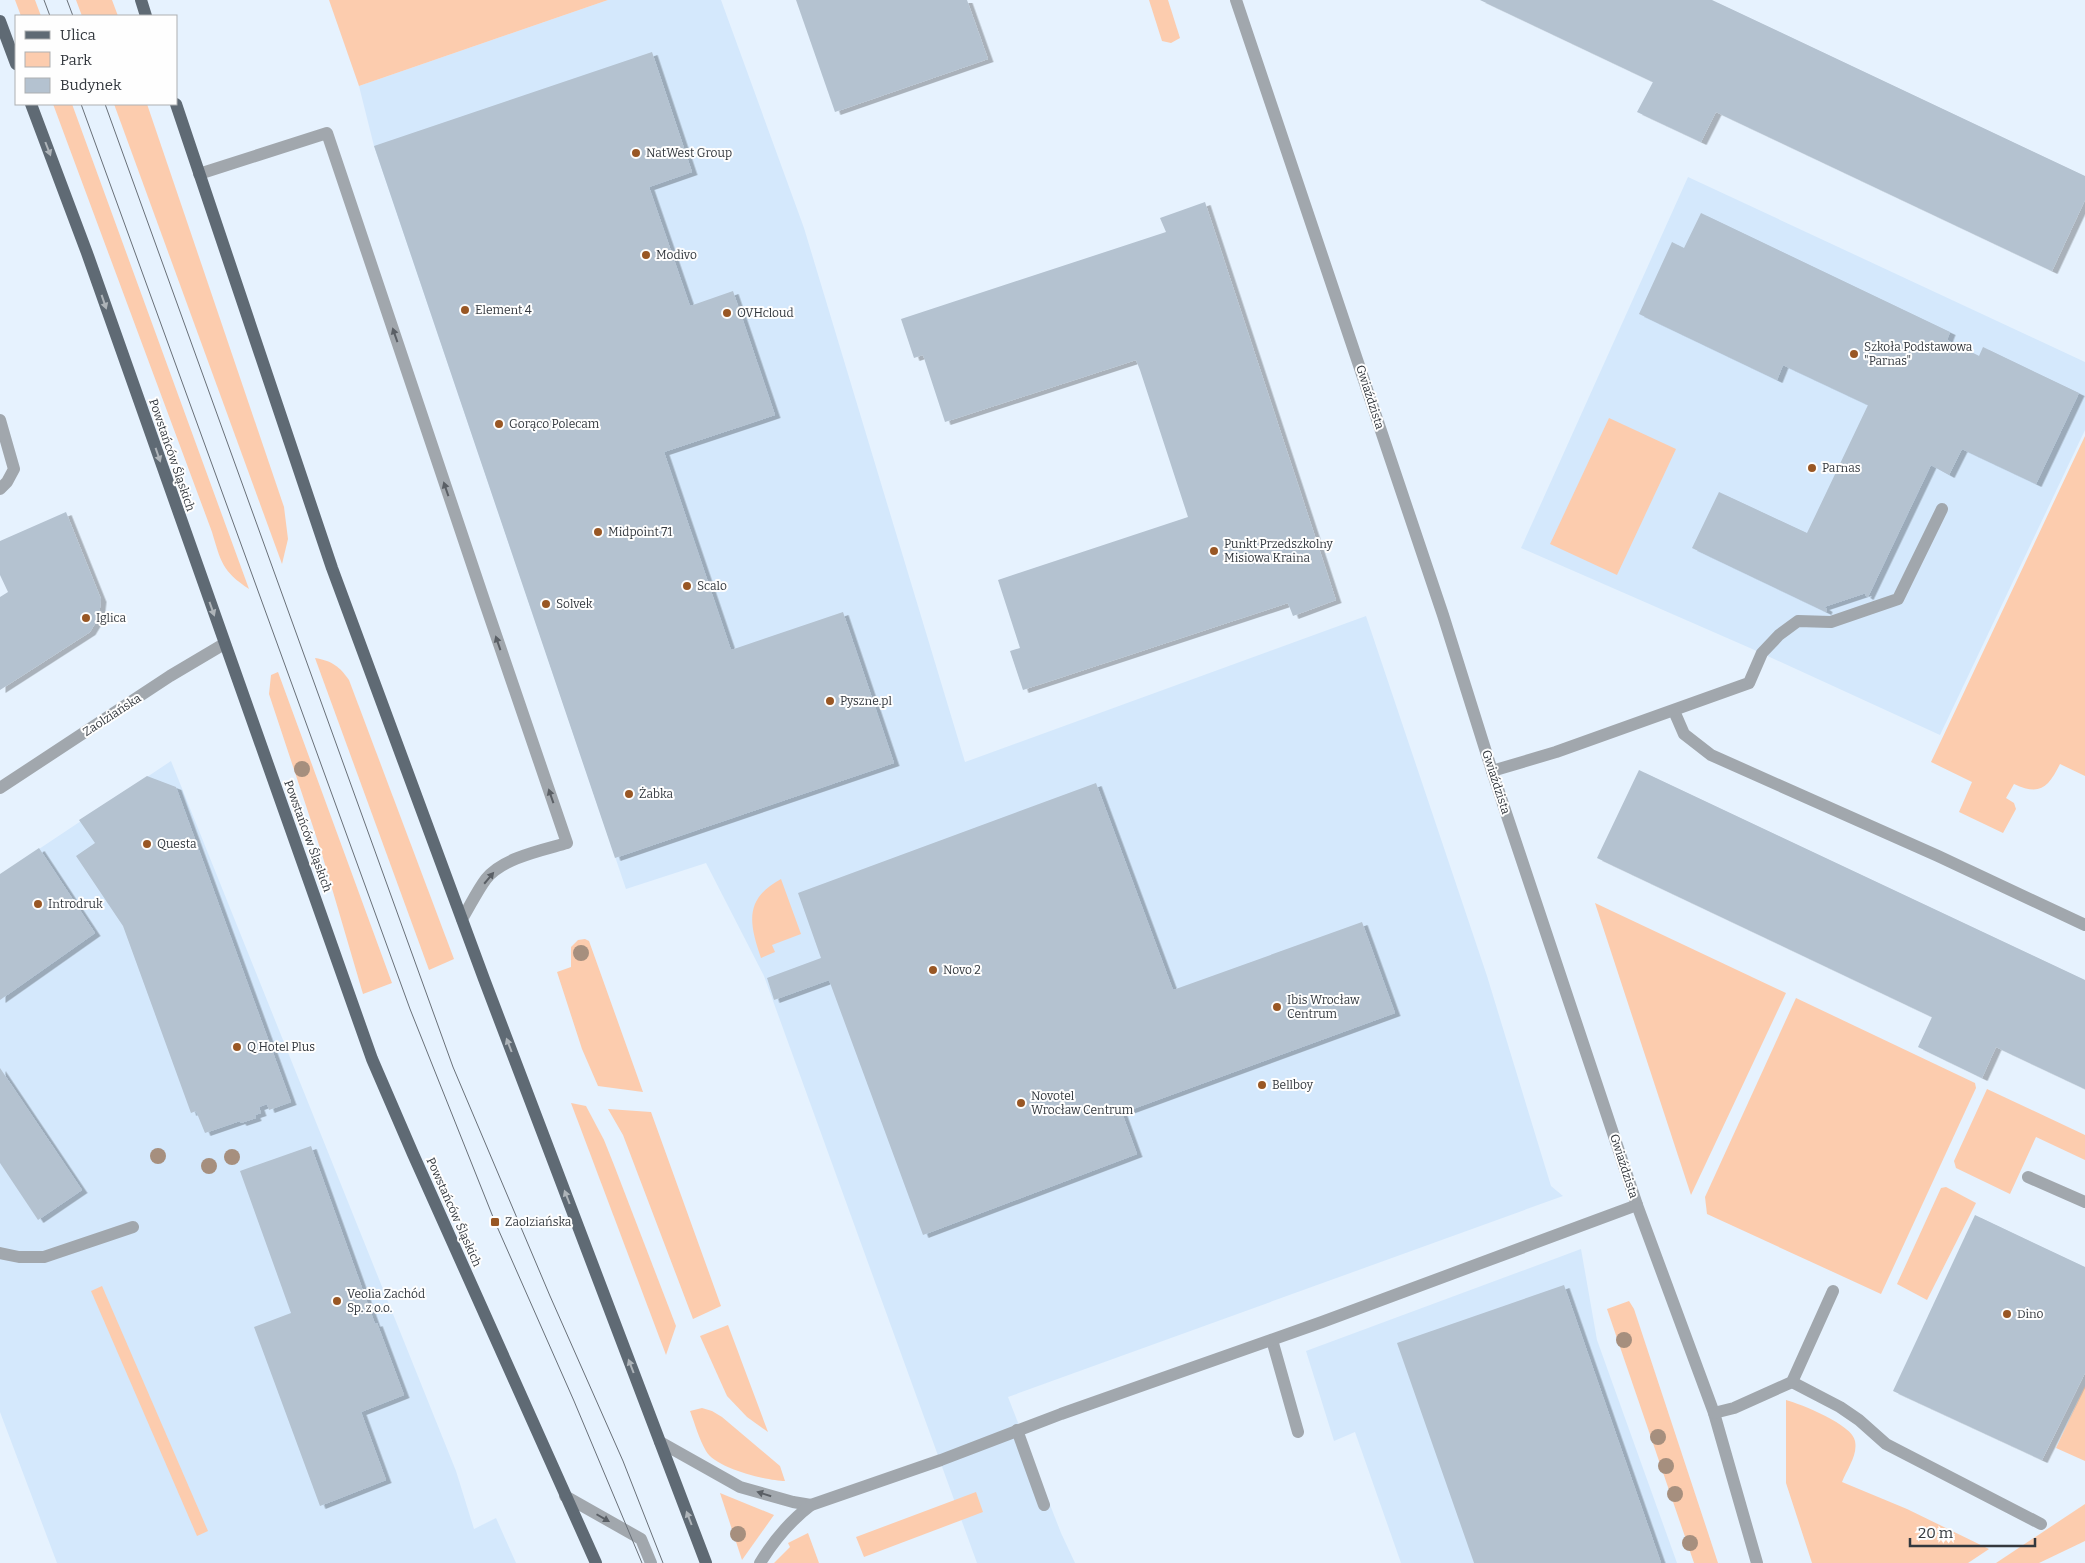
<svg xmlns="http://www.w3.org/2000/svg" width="2085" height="1563" font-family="Bitter,serif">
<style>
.built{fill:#d4e8fc}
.green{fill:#fcccae}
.building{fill:#b4c2d0;filter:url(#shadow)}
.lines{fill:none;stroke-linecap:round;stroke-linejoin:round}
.minor{stroke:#a1a7ad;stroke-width:12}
.major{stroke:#5f6a74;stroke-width:12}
.tram{stroke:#697078;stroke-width:1}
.tree{fill:#a68f7e}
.oneway{fill:#aeb4b9}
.oneway2{fill:#5a5f65}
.poi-dot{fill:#995724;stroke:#fefefe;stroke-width:2}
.labels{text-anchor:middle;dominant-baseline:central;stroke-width:4;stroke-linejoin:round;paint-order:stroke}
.poi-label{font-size:12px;fill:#33383e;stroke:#fefefe;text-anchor:start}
.street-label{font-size:12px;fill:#33383e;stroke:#fefefe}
</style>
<defs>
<filter id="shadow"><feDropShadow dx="5.5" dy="3" stdDeviation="0" flood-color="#0004"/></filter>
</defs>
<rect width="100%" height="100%" fill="#e6f2fe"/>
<!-- built -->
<g class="built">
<polygon points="608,0 721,0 804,228 965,762 1366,616 1487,976 1551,1186 1563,1196 1008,1397 1061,1533 1075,1563 977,1563 764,976 706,863 626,889 374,146 359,86"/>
<polygon points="1688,177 2085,362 2085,430 1940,735 1750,648 1521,548"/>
<polygon points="171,761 456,1471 474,1529 496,1518 516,1563 57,1563 0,1412 0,875"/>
<polygon points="1581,1249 1597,1340 1677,1563 1401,1563 1355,1432 1334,1441 1306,1351"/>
</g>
<!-- green -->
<g class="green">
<polygon points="15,0 35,0 41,16 21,16"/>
<polygon points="76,0 112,0 118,16 82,16"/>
<polygon points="329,0 608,0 359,86"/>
<polygon points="1149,0 1168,0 1180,38 1171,43 1162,41"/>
<path d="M53,104H72L249,589C222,571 221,562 212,532Z"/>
<polygon points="114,104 147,104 284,507 288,539 282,564"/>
<polygon points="1609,418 1676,449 1617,575 1550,544"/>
<path d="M2085,436V776L2060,764C2048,788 2040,796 2014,784L2006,798L2014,803L2016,809L2003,833L1959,812L1972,782L1931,762Z"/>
<path d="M315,658C332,661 339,666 349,680L454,959L429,970Z"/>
<polygon points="278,672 392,983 363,994 321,851 269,694 271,675"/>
<path d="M781,879L801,934L772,945L775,952L761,958C749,923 744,899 781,879Z"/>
<polygon points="1595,903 1786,993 1691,1195"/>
<polygon points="585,939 589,941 643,1092 598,1086 582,1049 557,972 571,967 571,947 578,940"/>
<polygon points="1796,998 1975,1083 1976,1088 1881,1294 1707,1214 1705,1197"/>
<polygon points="1987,1089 2085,1135 2085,1160 2036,1137 2010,1194 1956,1168 1954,1161"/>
<polygon points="571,1103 586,1106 604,1140 614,1165 676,1326 666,1355"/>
<polygon points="608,1109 651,1112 721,1306 693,1319 623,1135"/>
<polygon points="1946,1187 1976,1203 1927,1300 1897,1284 1941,1188"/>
<polygon points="102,1286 208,1531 197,1536 91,1291"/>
<polygon points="1629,1301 1634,1309 1718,1563 1694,1563 1607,1309"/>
<polygon points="728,1325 768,1432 747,1417 727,1396 700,1336"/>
<polygon points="2085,1386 2085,1461 2056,1448"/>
<path d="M1786,1400C1801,1404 1853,1425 1855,1441C1858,1455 1847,1469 1842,1482L1907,1509L1989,1549L1968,1563H1812L1786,1483Z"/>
<path d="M702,1408L712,1411L722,1417L780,1466L785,1481C767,1481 715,1468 706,1451C699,1439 695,1424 690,1411Z"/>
<polygon points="976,1492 983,1512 864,1557 856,1537"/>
<polygon points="720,1493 774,1515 742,1560"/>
<polygon points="2085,1504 2085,1541 2039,1563 1996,1563"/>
<polygon points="808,1533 819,1563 774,1563 790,1547 788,1543"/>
</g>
<!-- building -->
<g class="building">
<polygon points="796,0 967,0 988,59 835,112"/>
<polygon points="1480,0 1712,0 2085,176 2085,200 2052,271 1716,112 1701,142 1637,112 1653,82"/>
<polygon points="652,52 692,172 649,187 690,306 733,291 775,415 664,452 731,650 843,612 894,763 615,858 374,146"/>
<polygon points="1205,202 1336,600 1293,616 1288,603 1023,690 1010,651 1020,648 998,580 1188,517 1140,370 1136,360 945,422 923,355 914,358 901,319 1166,232 1160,218"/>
<polygon points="1701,213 1950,332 1947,340 1979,356 1983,347 2079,393 2036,484 1962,449 1949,475 1931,465 1868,597 1865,595 1866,593 1824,607 1827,609 1826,612 1692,548 1719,492 1807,533 1868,405 1783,365 1777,380 1639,314 1672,242 1684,248"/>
<polygon points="66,512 101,599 99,617 90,632 0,690 0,597 8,592 0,575 0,541"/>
<polygon points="1639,770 2085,980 2085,1089 1996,1047 1982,1078 1918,1047 1932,1017 1597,858"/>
<polygon points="147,776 176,787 291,1102 269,1110 267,1104 259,1107 261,1113 255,1115 256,1118 241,1123 240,1121 205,1133 196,1111 191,1113 123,926 76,856 95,843 79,820"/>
<polygon points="1096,783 1173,990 1362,922 1395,1013 1122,1113 1137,1154 923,1235 829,980 774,1000 767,978 821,958 798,893"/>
<polygon points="39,848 95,933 0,1000 0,874"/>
<polygon points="0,1068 82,1190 38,1220 0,1163"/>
<polygon points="311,1146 375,1324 377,1323 404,1395 361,1412 386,1480 320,1506 254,1327 291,1313 240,1171"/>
<polygon points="1975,1215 2085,1267 2085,1373 2042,1460 1893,1391"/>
<polygon points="1564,1285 1661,1563 1474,1563 1397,1343"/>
</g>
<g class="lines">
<!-- minor -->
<g class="minor">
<polyline points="1236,0 1443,615 1492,771 1637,1205 1714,1413 1757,1563"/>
<path d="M199,174L327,133L485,603L567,843C543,850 502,858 486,879C477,891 470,906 462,919"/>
<polyline points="0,420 14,469 7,482 0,489"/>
<polyline points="1674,711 1684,734 1711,755 1938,856 2085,925"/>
<polyline points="1492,771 1556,752 1749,683 1762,653 1779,635 1798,621 1831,622 1898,599 1942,509"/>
<polyline points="0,788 170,676 224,644"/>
<polyline points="2028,1177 2085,1202"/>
<polyline points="0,1253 19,1257 44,1257 133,1227"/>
<polyline points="1272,1340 1298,1432"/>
<polyline points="1792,1382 1840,1407 1859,1420 1886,1444 2041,1524"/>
<polyline points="1714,1413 1734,1408 1792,1382 1833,1291"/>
<polyline points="1017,1430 1044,1505"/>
<polyline points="660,1442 740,1487 793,1502 811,1505"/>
<polyline points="565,1496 641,1539 651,1563"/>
<path d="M760,1563C774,1540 790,1521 811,1505L941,1460L1061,1414L1322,1322L1637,1205"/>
</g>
<!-- major -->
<g class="major">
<polyline points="141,0 146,16"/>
<polyline points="0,21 16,64"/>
<polyline points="31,104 87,253 372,1059 413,1154 596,1563"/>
<polyline points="176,104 332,568 484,979 706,1563"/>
</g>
<!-- tram -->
<g class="tram">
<polyline points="44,0 50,16"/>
<polyline points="67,0 73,16"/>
<polyline points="81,104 410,1009 495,1222 574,1401 642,1563"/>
<polyline points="105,104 453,1067 550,1296 623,1461 663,1563"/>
</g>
</g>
<!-- trees -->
<g class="tree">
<circle cx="302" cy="769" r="8"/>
<circle cx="581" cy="953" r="8"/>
<circle cx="158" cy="1156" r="8"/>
<circle cx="232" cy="1157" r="8"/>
<circle cx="209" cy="1166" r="8"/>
<circle cx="1624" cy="1340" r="8"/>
<circle cx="1658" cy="1437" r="8"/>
<circle cx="1666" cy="1466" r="8"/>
<circle cx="1675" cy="1494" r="8"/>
<circle cx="738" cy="1534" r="8"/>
<circle cx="1690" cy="1543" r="8"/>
</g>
<!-- one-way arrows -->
<defs><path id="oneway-solid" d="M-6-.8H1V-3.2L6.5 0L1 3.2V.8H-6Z" transform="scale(1.25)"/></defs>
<g class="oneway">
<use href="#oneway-solid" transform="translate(48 149) rotate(69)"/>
<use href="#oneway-solid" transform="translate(104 302) rotate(71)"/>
<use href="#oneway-solid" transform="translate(158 455) rotate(71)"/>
<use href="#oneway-solid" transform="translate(212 609) rotate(70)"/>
<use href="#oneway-solid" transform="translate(509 1045) rotate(-111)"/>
<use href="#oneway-solid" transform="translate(567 1197) rotate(-111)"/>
<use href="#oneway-solid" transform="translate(631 1366) rotate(-111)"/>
<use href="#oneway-solid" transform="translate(689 1518) rotate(-111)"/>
</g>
<g class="oneway2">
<use href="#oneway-solid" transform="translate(395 335) rotate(-109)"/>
<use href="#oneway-solid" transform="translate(446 489) rotate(-109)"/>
<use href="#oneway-solid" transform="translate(498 643) rotate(-109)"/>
<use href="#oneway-solid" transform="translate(551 796) rotate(-109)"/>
<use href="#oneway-solid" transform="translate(489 878) rotate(-50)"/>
<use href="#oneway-solid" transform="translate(764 1494) rotate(-163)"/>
<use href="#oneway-solid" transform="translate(603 1518) rotate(30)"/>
</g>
<!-- markers -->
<g class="poi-dot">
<circle cx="636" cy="153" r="5"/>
<circle cx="646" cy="255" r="5"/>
<circle cx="465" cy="310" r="5"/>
<circle cx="727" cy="313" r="5"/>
<circle cx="1854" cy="354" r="5"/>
<circle cx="499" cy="424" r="5"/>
<circle cx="1812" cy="468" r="5"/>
<circle cx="598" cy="532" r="5"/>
<circle cx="1214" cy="551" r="5"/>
<circle cx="687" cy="586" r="5"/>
<circle cx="546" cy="604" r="5"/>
<circle cx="86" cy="618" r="5"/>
<circle cx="830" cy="701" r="5"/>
<circle cx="629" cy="794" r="5"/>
<circle cx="147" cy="844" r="5"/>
<circle cx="38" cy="904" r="5"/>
<circle cx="933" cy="970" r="5"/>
<circle cx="1277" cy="1007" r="5"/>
<circle cx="237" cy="1047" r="5"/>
<circle cx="1262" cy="1085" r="5"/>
<circle cx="1021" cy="1103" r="5"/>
<rect x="490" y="1217" width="10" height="10" rx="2.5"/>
<circle cx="337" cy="1301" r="5"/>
<circle cx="2007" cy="1314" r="5"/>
</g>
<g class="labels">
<!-- poi labels -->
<g class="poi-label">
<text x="646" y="153">NatWest Group</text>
<text x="656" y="255">Modivo</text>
<text x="475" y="310">Element 4</text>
<text x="737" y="313">OVHcloud</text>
<text x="1864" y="347">Szkoła Podstawowa<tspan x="1864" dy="14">"Parnas"</tspan></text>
<text x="509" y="424">Gorąco Polecam</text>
<text x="1822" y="468">Parnas</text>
<text x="608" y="532">Midpoint 71</text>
<text x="1224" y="544">Punkt Przedszkolny<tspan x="1224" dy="14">Misiowa Kraina</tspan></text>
<text x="697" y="586">Scalo</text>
<text x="556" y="604">Solvek</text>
<text x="96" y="618">Iglica</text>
<text x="840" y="701">Pyszne.pl</text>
<text x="639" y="794">Żabka</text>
<text x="157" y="844">Questa</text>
<text x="48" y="904">Introdruk</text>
<text x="943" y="970">Novo 2</text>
<text x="1287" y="1000">Ibis Wrocław<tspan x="1287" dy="14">Centrum</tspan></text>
<text x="247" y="1047">Q Hotel Plus</text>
<text x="1272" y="1085">Bellboy</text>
<text x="1031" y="1096">Novotel<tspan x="1031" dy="14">Wrocław Centrum</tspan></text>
<text x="505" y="1222">Zaolziańska</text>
<text x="347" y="1294">Veolia Zachód<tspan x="347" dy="14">Sp. z o.o.</tspan></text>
<text x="2017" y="1314">Dino</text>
</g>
<!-- street labels -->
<g class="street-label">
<text transform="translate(1370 397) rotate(72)">Gwiaździsta</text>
<text transform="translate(172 455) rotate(71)">Powstańców Śląskich</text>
<text transform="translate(112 715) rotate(-33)">Zaolziańska</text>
<text transform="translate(1496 782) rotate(72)">Gwiaździsta</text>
<text transform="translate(308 836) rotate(70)">Powstańców Śląskich</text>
<text transform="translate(1624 1166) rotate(72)">Gwiaździsta</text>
<text transform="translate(454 1212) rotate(66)">Powstańców Śląskich</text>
</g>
</g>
<!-- legend -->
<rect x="15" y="15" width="162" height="90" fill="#fefefe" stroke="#adafb1"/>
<rect x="25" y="31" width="25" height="8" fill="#5f6a74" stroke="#adafb1"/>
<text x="60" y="40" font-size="15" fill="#33383e">Ulica</text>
<rect x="25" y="52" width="25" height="15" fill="#fcccae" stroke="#adafb1"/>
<text x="60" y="65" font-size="15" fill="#33383e">Park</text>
<rect x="25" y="78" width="25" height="15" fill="#b4c2d0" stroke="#adafb1"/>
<text x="60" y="90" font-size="15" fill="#33383e">Budynek</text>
<!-- scale -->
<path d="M1910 1538v8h125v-8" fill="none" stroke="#33383e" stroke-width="2.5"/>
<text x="1918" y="1538" font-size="15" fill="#33383e" stroke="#fefefe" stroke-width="4" paint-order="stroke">20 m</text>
</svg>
